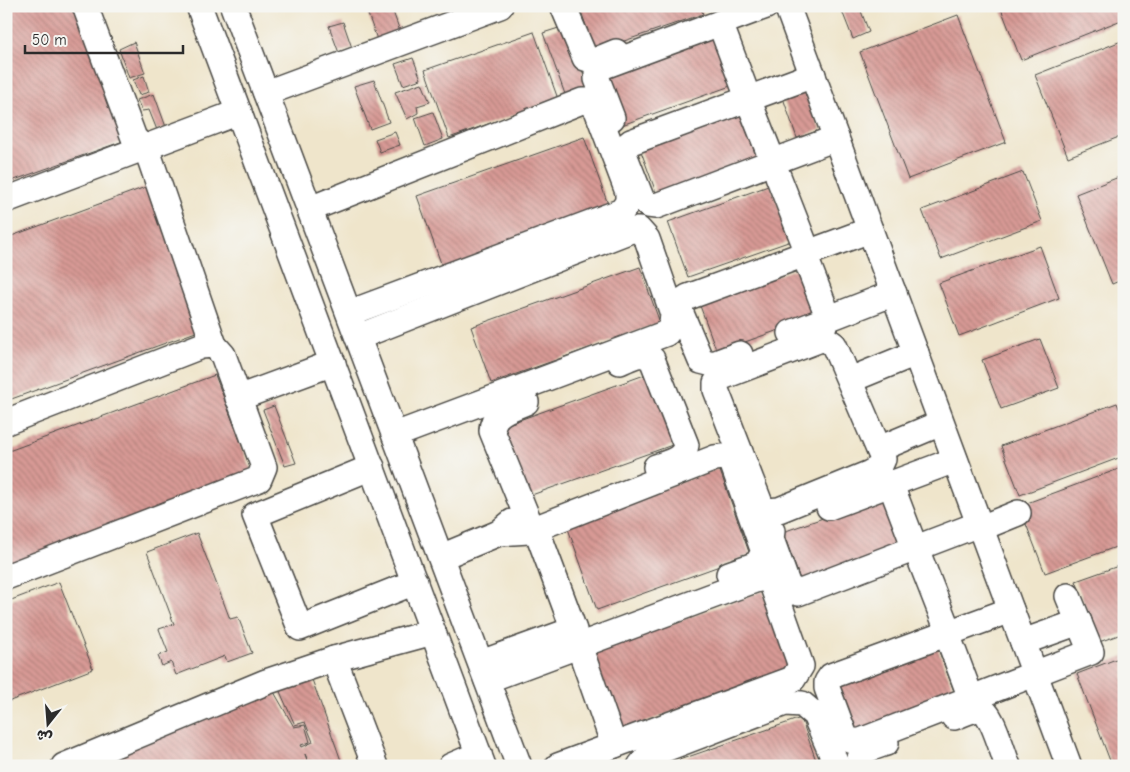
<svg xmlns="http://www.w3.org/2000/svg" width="1130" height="772" font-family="'Comic Neue','Playpen Sans Arabic',sans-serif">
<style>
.building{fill:url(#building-back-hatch)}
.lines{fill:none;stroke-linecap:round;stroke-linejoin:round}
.minor-casing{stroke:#484743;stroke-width:28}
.minor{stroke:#fff;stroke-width:25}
</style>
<defs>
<pattern id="building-back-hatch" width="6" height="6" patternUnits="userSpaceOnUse" patternTransform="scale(1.25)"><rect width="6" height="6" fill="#d89a95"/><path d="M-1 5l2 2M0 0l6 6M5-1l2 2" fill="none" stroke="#af7e7a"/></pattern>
</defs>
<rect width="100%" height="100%" fill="#f6f6f2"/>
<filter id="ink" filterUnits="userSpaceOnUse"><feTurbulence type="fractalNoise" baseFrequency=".02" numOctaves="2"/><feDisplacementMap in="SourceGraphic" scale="10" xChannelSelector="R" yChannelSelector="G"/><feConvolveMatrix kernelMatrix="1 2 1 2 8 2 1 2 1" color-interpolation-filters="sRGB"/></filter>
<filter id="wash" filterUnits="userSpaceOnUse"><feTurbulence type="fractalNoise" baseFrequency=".0096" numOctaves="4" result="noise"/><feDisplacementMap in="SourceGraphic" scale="20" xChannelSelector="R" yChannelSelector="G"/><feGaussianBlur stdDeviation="1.12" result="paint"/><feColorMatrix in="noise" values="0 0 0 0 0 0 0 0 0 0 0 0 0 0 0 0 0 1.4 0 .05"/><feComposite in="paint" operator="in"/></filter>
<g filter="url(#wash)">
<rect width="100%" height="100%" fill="#efe5cb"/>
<g id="blocks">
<!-- building -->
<g class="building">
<polygon points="6,6 80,6 129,139 6,183"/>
<polygon points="365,6 391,6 402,37 379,45"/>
<polygon points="579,6 700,6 703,14 595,51"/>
<polygon points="840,6 859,6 869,32 853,39"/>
<polygon points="1000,6 1124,6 1124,19 1021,60"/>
<polygon points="958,15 1006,142 908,179 860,52"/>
<polygon points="343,22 352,48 339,53 329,26"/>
<polygon points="565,26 589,88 566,97 543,33"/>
<polygon points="717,31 736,84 622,125 603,71"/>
<polygon points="534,32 558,99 449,138 425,70"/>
<polygon points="1124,40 1124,135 1068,157 1035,75"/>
<polygon points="134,42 145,73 129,78 119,49"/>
<polygon points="413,58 421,79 403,85 395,64"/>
<polygon points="144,76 149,92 139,95 133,80"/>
<polygon points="374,80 389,122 370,129 354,86"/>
<polygon points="422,83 430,102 417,106 418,113 407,119 395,92"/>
<polygon points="806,90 820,130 797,138 783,98"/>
<polygon points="154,94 166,127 157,130 149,110 142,111 137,100"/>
<polygon points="745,105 765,160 658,198 638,143"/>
<polygon points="433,112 443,139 425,146 415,118"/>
<polygon points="395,132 400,145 380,152 375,139"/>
<polygon points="584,137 610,210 443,269 417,196"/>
<polygon points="1023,172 1042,221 941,259 922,210"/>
<polygon points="1124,175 1124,279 1112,284 1076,194"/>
<polygon points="151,185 204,329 6,401 6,238"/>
<polygon points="771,185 791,241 688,277 668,222"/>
<polygon points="1040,246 1059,298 959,336 939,283"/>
<polygon points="640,267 660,323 491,383 471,327"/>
<polygon points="798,268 815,317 717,352 699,303"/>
<polygon points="1040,339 1059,388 1001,409 982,360"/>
<polygon points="650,373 675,444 526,497 500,427"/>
<polygon points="215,375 254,477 6,568 6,452"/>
<polygon points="1117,403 1124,421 1124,456 1020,495 1001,446"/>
<polygon points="274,406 296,463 285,466 263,410"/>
<polygon points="1124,467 1124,544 1045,573 1019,506"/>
<polygon points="719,468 750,555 597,610 566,523"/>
<polygon points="889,495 908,547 802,585 783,532"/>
<polygon points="197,533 230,619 238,617 252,653 227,662 225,656 176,675 171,662 162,666 158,656 168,652 159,629 174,624 147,552"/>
<polygon points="1124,564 1124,633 1099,642 1076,581"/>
<polygon points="59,582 93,669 10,701 6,693 6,602"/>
<polygon points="763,591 791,670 620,731 591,652"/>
<polygon points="937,646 957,699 852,736 832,683"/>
<polygon points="1124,656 1124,766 1112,766 1077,674"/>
<polygon points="310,674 343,766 310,766 305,754 309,766 86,766 274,692 294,727 305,725 310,742 301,745 302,747 313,742 305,722 295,725 277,685"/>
<polygon points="801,718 818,766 681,766 679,760"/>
</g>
</g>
</g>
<g filter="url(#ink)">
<use href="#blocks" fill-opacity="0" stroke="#484743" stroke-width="1"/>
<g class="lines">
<defs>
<g id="minor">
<polyline points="85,6 134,138 140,144 146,147 239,112"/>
<polyline points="199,6 483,766"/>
<polyline points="233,6 519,766"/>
<polyline points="563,6 585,58 594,61 616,52"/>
<polyline points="787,6 1069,766"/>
<polyline points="720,23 744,87"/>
<polyline points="813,75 631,142 626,146 624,154 642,200 648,205 656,206 836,138"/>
<polyline points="266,93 500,6"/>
<polyline points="748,99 773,162"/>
<polyline points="612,118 597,79 597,72 601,67 766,6"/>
<polyline points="778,176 803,240"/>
<polyline points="6,200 146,147 214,345"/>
<polyline points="310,209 582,101 590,101 597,110 628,192 628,202 622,211 349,313"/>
<polyline points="804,254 829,319"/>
<polyline points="791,333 894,293"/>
<polyline points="358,337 631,230 639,230 647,239 673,314 672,324 667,333 395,435"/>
<polygon points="821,339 826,339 834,345 883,459 879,468 870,473 779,510 767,511 761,506 716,390 716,383 722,377"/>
<polyline points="740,354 713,364 701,361 680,311 682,301 688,297 870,230"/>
<path d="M620,362C632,357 641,350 652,359L686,445C684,460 669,462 656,467"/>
<polyline points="850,380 916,353"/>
<polyline points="238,398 333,363"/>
<path d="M526,402C511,409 492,412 492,431L527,517"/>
<polyline points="6,422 201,346 214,345 223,355 264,467 259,479 6,577"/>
<polyline points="879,449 941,423"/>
<polyline points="372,467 255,515 300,628 415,582"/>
<polyline points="891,485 915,548"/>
<polyline points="829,507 955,460"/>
<polyline points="536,528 574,630"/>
<polyline points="981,528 1018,513"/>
<polyline points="772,531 771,539 788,586 798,593 979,524"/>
<polyline points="499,533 529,531 715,458 723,457 731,459 764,552 757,564 729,574"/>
<polyline points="441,557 499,533 512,522"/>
<polyline points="920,559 945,623"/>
<polyline points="1011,610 831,676 827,682 827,688 846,739 858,742 1091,652 1068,596"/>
<polyline points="947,634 971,698"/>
<polyline points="1023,642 1079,622"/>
<polyline points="579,646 614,745"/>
<polyline points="334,659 375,766"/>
<polyline points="481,663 567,632"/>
<polyline points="487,680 755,580 763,578 771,581 801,666 793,679 558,766"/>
<path d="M954,717C961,715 973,708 981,709C992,712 1003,754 1008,766"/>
<polyline points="64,766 266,682 334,659 433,632"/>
<polyline points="451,766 479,754"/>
<polyline points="640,766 649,755 785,703 802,704 815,715 837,766"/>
<path d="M860,766C856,750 875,747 886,743"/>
</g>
</defs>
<!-- minor casing -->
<use href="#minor" class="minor-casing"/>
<!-- minor -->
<use href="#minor" class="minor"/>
</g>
</g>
<!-- margin -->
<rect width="1130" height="772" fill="none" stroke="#f6f6f2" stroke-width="25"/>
<!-- north arrow -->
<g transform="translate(48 724) rotate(197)" stroke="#f6f6f2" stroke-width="4" paint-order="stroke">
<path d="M0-4L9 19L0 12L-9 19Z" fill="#2b2b2b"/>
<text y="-8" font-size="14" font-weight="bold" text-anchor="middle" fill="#2b2b2b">ش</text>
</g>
<!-- scale -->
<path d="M25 45v8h158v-8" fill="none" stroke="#2b2b2b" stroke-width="2.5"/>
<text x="32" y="45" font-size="15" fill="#2b2b2b" stroke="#f6f6f2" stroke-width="4" paint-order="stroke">50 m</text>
</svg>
